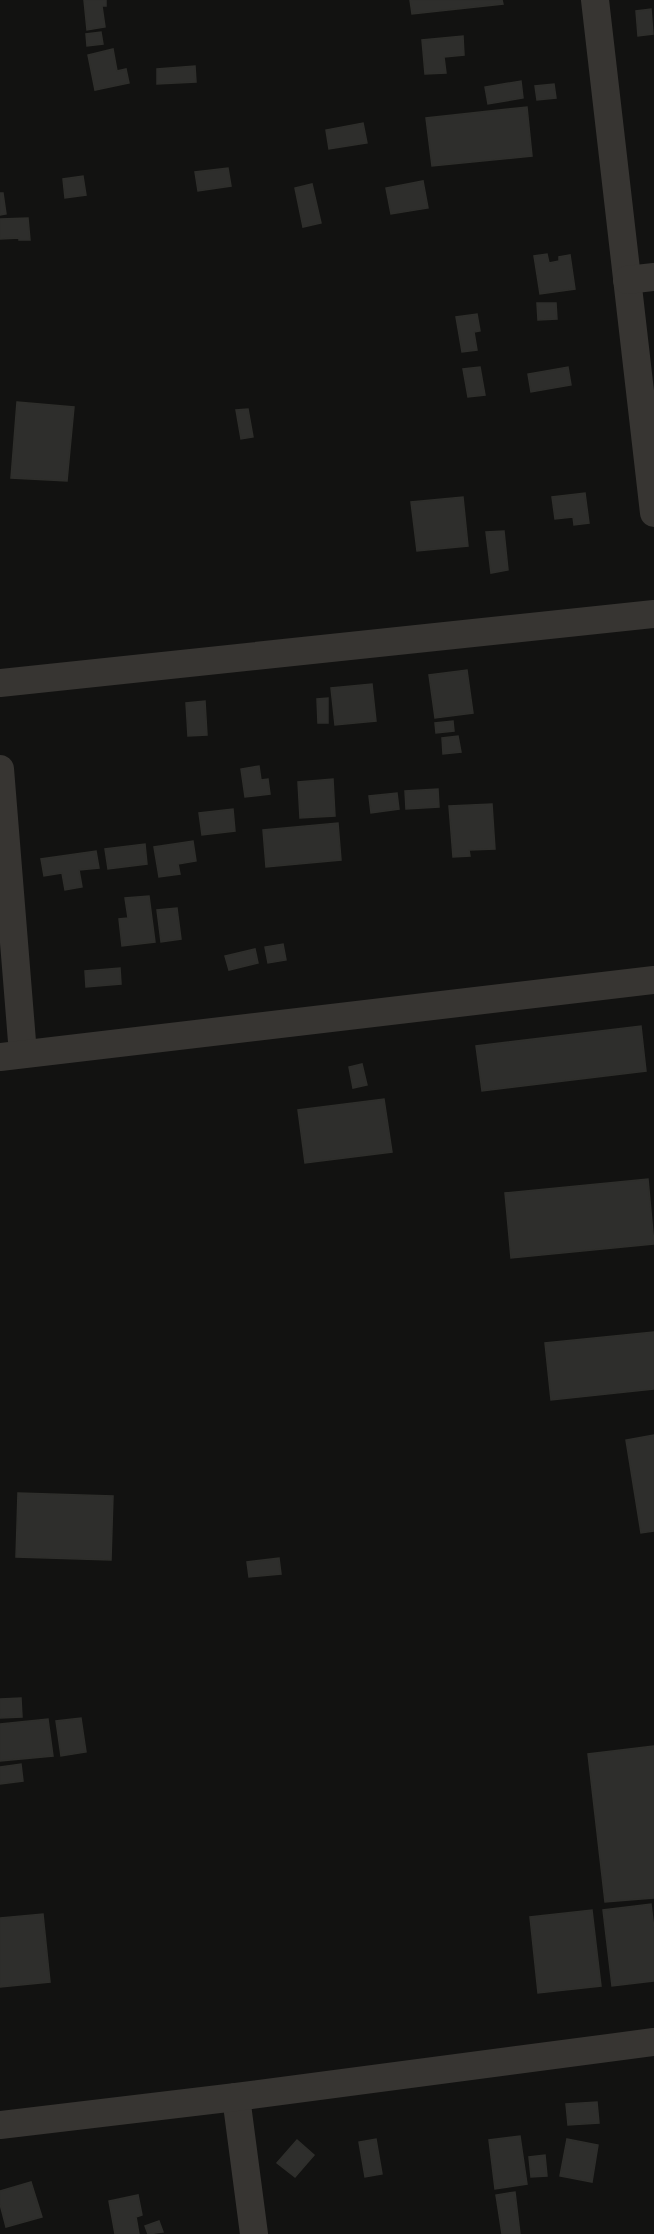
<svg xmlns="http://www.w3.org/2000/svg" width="654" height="2234" font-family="'Varela Round',sans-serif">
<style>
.building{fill:#2e2e2c;stroke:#2e2e2b;stroke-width:1.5}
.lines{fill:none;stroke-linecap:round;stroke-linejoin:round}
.minor{stroke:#373532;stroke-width:28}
</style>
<rect width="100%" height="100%" fill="#121211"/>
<!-- building -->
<g class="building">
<polygon points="84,0 106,0 106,6 102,6 105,27 87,30"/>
<polygon points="410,0 502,0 503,4 412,14"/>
<polygon points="651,9 653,34 638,36 636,11"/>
<polygon points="101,32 103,44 87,46 86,34"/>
<polygon points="463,36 464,55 444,57 446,73 425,74 422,40"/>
<polygon points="113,49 117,71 126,69 129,83 95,90 88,55"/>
<polygon points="195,66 196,82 157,84 157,69"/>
<polygon points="521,81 523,98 488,104 485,87"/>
<polygon points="554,84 556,98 537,100 535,86"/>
<polygon points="527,107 532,156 432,166 426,118"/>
<polygon points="363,123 367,143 329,149 326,130"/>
<polygon points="228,168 231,186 198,191 195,172"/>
<polygon points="83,176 86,195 65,198 63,179"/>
<polygon points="423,181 428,208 391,214 386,188"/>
<polygon points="312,184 321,223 303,227 295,188"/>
<polygon points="0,193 3,193 6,214 0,215"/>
<polygon points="28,218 30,240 19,240 19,238 0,239 0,219"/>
<polygon points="547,254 549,263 559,261 559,257 570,255 575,289 540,294 534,256"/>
<polygon points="537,303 556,303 557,319 538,320"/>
<polygon points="477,314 480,331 474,332 477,350 462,352 456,317"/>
<polygon points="480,367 485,395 468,397 463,369"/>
<polygon points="568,367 571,385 531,392 528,374"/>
<polygon points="17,402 74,407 67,481 11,478"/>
<polygon points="248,409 253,437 241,439 236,410"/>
<polygon points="585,493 589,523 574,525 573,517 555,519 552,497"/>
<polygon points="463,497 468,546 417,551 411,502"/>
<polygon points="504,531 508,570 491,573 486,532"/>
<polygon points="467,670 473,713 435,718 429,675"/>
<polygon points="372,684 376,721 335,725 331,688"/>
<polygon points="328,698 328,723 318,723 317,699"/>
<polygon points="205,701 207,735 188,736 186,703"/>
<polygon points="453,721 454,731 436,733 435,723"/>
<polygon points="458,736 461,752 443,754 442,738"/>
<polygon points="259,766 261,780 268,779 270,794 245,797 241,769"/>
<polygon points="333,779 335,816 300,818 298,782"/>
<polygon points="438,789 439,807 406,809 405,791"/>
<polygon points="397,793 399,809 371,813 369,796"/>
<polygon points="492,804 495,849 469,850 470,856 453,857 449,806"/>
<polygon points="233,809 235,831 202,835 199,813"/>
<polygon points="338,823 341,860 266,867 263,830"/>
<polygon points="193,841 196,861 178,864 180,874 159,877 154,847"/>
<polygon points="145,844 147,864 108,869 105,849"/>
<polygon points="96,851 99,868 79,870 82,887 65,890 62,873 44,876 41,859"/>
<polygon points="149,896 155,942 122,946 119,919 128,918 125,898"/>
<polygon points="177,908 181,939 161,942 157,910"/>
<polygon points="283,944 286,960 268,963 265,947"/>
<polygon points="255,949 258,963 229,970 225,956"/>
<polygon points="120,968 121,984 86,987 85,971"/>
<polygon points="641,1026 646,1071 482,1091 476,1046"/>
<polygon points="362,1064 367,1085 353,1088 349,1067"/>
<polygon points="384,1099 392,1152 305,1163 298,1110"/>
<polygon points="648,1179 654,1244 511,1258 505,1193"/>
<polygon points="654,1332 654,1389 551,1400 545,1343"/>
<polygon points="654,1435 654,1531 641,1533 626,1440"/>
<polygon points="18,1493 113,1496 111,1560 16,1557"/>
<polygon points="279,1558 281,1574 249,1577 247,1562"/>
<polygon points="21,1698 22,1717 0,1718 0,1699"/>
<polygon points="81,1718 86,1752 61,1756 56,1721"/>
<polygon points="48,1719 53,1756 0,1761 0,1724"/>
<polygon points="654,1746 654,1898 605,1902 588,1754"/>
<polygon points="21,1764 23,1781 0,1784 0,1767"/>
<polygon points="651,1904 654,1929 654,1981 612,1986 603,1910"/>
<polygon points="592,1910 601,1986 538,1993 530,1917"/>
<polygon points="43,1914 50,1982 0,1987 0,1918"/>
<polygon points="597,2102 599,2123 568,2125 566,2104"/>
<polygon points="520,2136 527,2184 495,2189 489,2140"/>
<polygon points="376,2139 382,2174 365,2177 359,2142"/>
<polygon points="567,2139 598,2145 592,2182 560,2176"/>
<polygon points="297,2140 314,2155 295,2177 277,2163"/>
<polygon points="545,2155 547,2176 531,2177 529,2157"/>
<polygon points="31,2182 42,2217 6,2227 0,2204 0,2191"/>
<polygon points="515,2192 520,2234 502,2234 496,2195"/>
<polygon points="138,2195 142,2215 136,2217 139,2234 115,2234 109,2201"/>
<polygon points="159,2221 163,2232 148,2234 145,2226"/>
</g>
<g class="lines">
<!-- minor -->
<g class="minor">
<polyline points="595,0 654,513"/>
<polyline points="627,280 654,277"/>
<polyline points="0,683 654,614"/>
<polyline points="0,769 23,1054"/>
<polyline points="0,1057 654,980"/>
<polyline points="236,2097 254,2234"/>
<polyline points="0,2125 236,2097 654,2042"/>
</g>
</g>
</svg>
